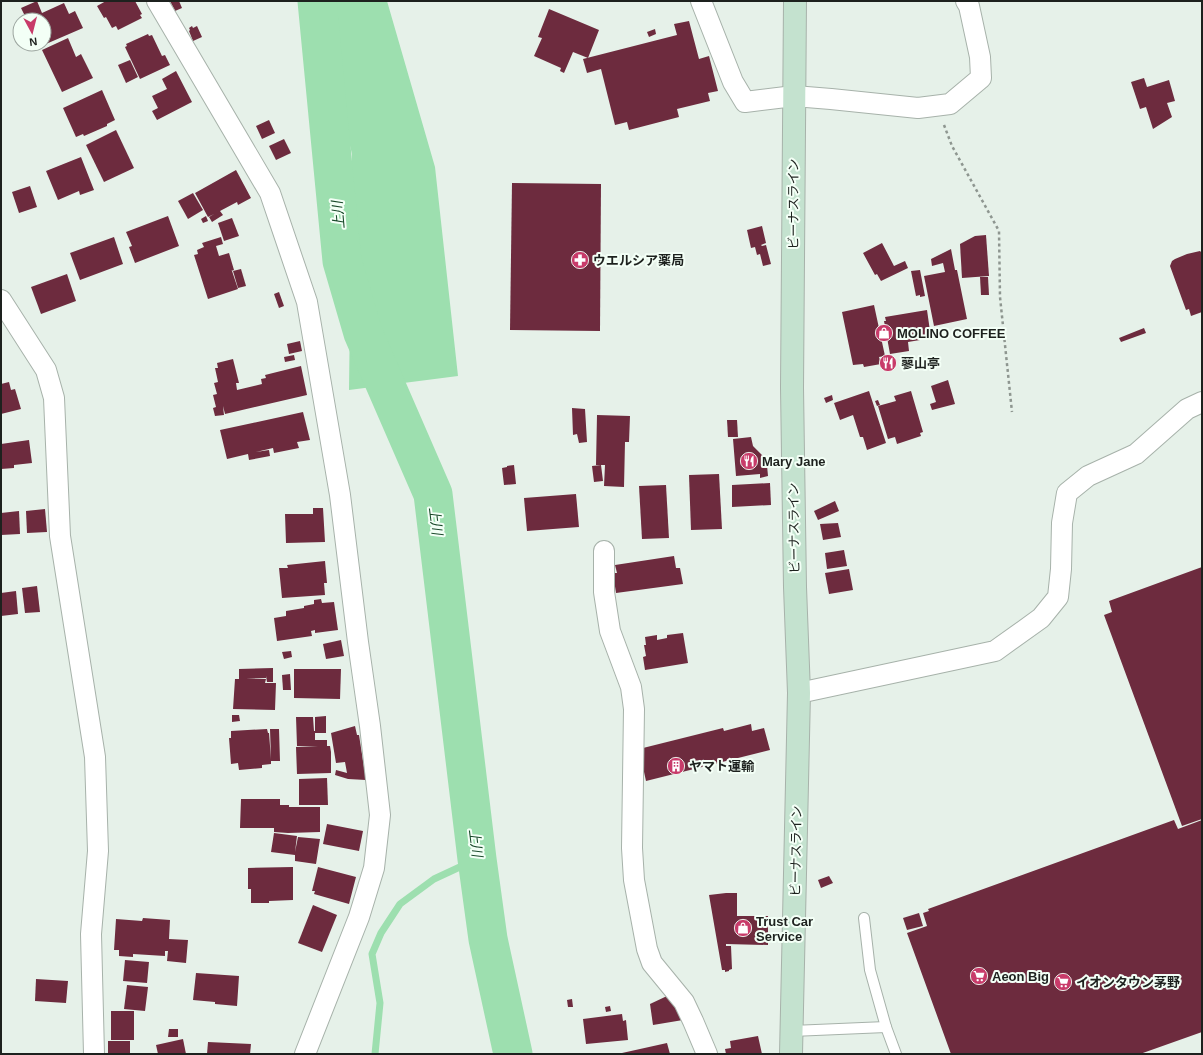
<svg xmlns="http://www.w3.org/2000/svg" width="1203" height="1055" font-family="Helvetica,'Noto Sans JP',sans-serif">
<style>
.water{fill:#9ddfaf}
.lines{fill:none;stroke-linecap:round;stroke-linejoin:round}
.stream{stroke:#9ddfaf;stroke-width:7}
.river{stroke:#9ddfaf;stroke-width:39}
.building{fill:#6d2b3e}
.lane-casing{stroke:#a7b2aa;stroke-width:12}
.street-casing{stroke:#a7b2aa;stroke-width:22}
.secondary-casing{stroke:#a7b2aa;stroke-width:24}
.path{stroke:#8e9690;stroke-width:2.5;stroke-dasharray:3 3;stroke-linecap:butt}
.lane{stroke:#fff;stroke-width:10}
.street{stroke:#fff;stroke-width:20}
.secondary{stroke:#c4e2cf;stroke-width:22}
.labels{text-anchor:middle;dominant-baseline:central;stroke-width:4;stroke-linejoin:round;paint-order:stroke}
.street-label{font-size:13px;fill:#1d211e;stroke:#f3fff6}
.poi-label{font-size:13px;font-weight:bold;fill:#1d211e;stroke:#f3fff6;text-anchor:start}
.water-label{font-size:14px;font-style:italic;fill:#184829;stroke:#f3fff6}
</style>
<rect width="100%" height="100%" fill="#e6f1e9"/>
<!-- water -->
<polygon class="water" points="315,1 387,1 435,167 458,376 349,390 352,154"/>
<g class="lines">
<!-- stream -->
<polyline class="stream" points="375,1054 380,1003 372,954 381,933 400,904 434,879 477,859"/>
<!-- river -->
<polyline class="river" points="317,1 342,261 363,333 433,494 477,859 488,939 513,1054"/>
</g>
<!-- building -->
<g class="building">
<polygon points="37,1 42,13 64,3 69,14 75,11 83,28 39,47 37,44 44,44 44,20 27,20 21,8"/>
<polygon points="106,1 135,1 142,14 140,15 142,18 118,30 116,26 112,28 106,17 104,18 97,6"/>
<polygon points="170,1 179,1 182,8 175,11"/>
<polygon points="549,9 599,30 588,58 573,52 564,73 560,71 561,68 534,56 542,38 538,37"/>
<polygon points="689,21 699,59 709,56 718,91 708,93 710,101 677,109 679,117 629,130 627,122 615,125 601,69 587,73 583,59 677,35 674,24"/>
<polygon points="192,26 193,28 197,26 202,37 193,41 189,31 190,30 189,28"/>
<polygon points="655,29 656,34 649,37 647,32"/>
<polygon points="148,34 149,36 152,35 162,56 165,55 170,65 140,79 125,47 127,46 126,44"/>
<polygon points="68,38 76,57 81,54 93,78 62,92 42,50"/>
<polygon points="130,60 138,77 126,83 118,65"/>
<polygon points="176,71 192,102 157,120 152,111 158,108 152,96 167,89 162,79"/>
<polygon points="1144,78 1147,87 1169,80 1175,101 1167,103 1172,117 1153,129 1146,107 1140,109 1131,82"/>
<polygon points="102,90 115,120 107,124 107,126 84,136 83,134 76,137 63,108"/>
<polygon points="269,120 275,133 262,139 256,126"/>
<polygon points="116,130 134,168 104,182 86,145"/>
<polygon points="284,139 291,153 276,160 269,146"/>
<polygon points="81,157 94,190 80,195 79,191 58,200 46,171"/>
<polygon points="236,170 251,198 238,205 237,202 220,211 223,215 212,222 209,217 214,214 208,217 195,193"/>
<polygon points="512,183 601,184 600,331 510,330"/>
<polygon points="30,186 37,207 19,213 12,192"/>
<polygon points="193,193 203,210 188,219 178,201"/>
<polygon points="168,216 179,246 135,263 129,247 132,246 126,232"/>
<polygon points="206,216 208,221 203,223 201,219"/>
<polygon points="232,218 239,236 224,241 218,223"/>
<polygon points="762,226 766,243 761,245 762,246 766,245 771,264 763,266 760,254 757,255 755,247 751,248 747,230"/>
<polygon points="986,235 989,276 962,278 960,244 975,236"/>
<polygon points="114,237 123,264 80,280 70,253"/>
<polygon points="221,237 223,244 216,246 219,256 229,253 234,270 231,271 232,271 238,289 208,299 194,255 198,254 197,250 204,247 202,243"/>
<polygon points="882,243 894,266 905,261 908,268 881,281 877,274 875,275 863,253"/>
<polygon points="951,249 955,270 957,270 967,319 934,326 924,276 945,272 943,263 932,266 931,259"/>
<polygon points="1200,251 1202,253 1202,312 1191,316 1189,309 1186,310 1170,266 1172,261 1175,259 1187,254"/>
<polygon points="241,269 246,286 238,288 233,271"/>
<polygon points="920,270 925,296 920,297 920,295 916,296 911,271"/>
<polygon points="67,274 76,301 41,314 31,287"/>
<polygon points="980,277 988,277 989,295 981,295"/>
<polygon points="279,292 284,306 279,308 274,294"/>
<polygon points="874,305 885,356 879,357 881,364 864,367 863,364 853,365 842,312"/>
<polygon points="927,310 930,331 928,331 929,335 926,335 926,339 908,342 909,351 890,354 884,321 886,321 885,317"/>
<polygon points="1144,328 1146,333 1121,342 1119,338"/>
<polygon points="300,341 302,351 289,354 287,344"/>
<polygon points="294,355 295,360 285,362 284,357"/>
<polygon points="233,359 239,383 236,383 237,390 262,384 261,379 266,378 265,375 301,366 307,395 225,414 223,406 224,415 215,416 213,408 216,407 213,395 217,394 214,383 218,382 215,368 218,368 217,363"/>
<polygon points="948,380 955,404 932,410 930,404 936,402 931,386"/>
<polygon points="9,382 11,390 15,389 21,409 1,414 1,384"/>
<polygon points="869,391 886,443 867,450 863,437 860,437 853,415 840,420 834,403"/>
<polygon points="911,391 923,432 920,433 921,436 897,444 895,437 888,439 878,406 896,401 894,396"/>
<polygon points="832,395 833,400 826,403 824,398"/>
<polygon points="878,400 880,405 877,406 875,401"/>
<polygon points="572,408 585,409 587,442 579,443 577,434 573,435"/>
<polygon points="303,412 310,440 297,442 299,448 274,453 273,448 256,452 269,450 270,456 249,460 248,454 227,459 220,430"/>
<polygon points="597,415 630,416 629,442 625,442 624,487 604,486 605,465 596,465"/>
<polygon points="727,420 737,420 738,437 728,437"/>
<polygon points="751,437 753,446 762,455 766,455 768,476 760,478 760,474 736,476 733,439"/>
<polygon points="29,440 32,463 14,465 14,468 1,469 1,444"/>
<polygon points="514,465 516,484 504,485 502,468 507,467 507,466"/>
<polygon points="601,465 603,481 594,482 592,466"/>
<polygon points="719,474 722,529 691,530 689,475"/>
<polygon points="770,483 771,505 732,507 732,485"/>
<polygon points="666,485 669,538 642,539 639,486"/>
<polygon points="576,494 579,527 527,531 524,498"/>
<polygon points="835,501 839,511 818,520 814,511"/>
<polygon points="313,508 323,508 325,542 286,543 285,514 313,514"/>
<polygon points="45,509 47,532 27,533 26,511"/>
<polygon points="19,511 20,534 1,535 1,513"/>
<polygon points="838,523 841,537 823,540 820,524"/>
<polygon points="844,550 847,566 827,569 825,553"/>
<polygon points="674,556 676,568 680,568 683,584 616,593 613,573 617,573 615,565"/>
<polygon points="325,561 327,583 324,583 325,595 282,598 279,568 288,568 287,565"/>
<polygon points="1202,567 1202,819 1182,826 1104,615 1112,612 1109,601"/>
<polygon points="849,569 853,590 829,594 825,573"/>
<polygon points="37,586 40,612 25,613 22,588"/>
<polygon points="16,591 18,614 1,616 1,593"/>
<polygon points="321,599 322,603 334,602 338,630 315,633 315,630 311,631 312,636 277,641 274,618 286,616 286,611 304,608 304,606 314,604 314,600"/>
<polygon points="683,633 688,663 645,670 643,657 646,656 644,645 646,645 645,637 657,635 657,640 667,638 667,635"/>
<polygon points="341,640 344,656 326,659 323,644"/>
<polygon points="291,651 292,657 284,659 282,652"/>
<polygon points="273,668 273,682 267,682 266,676 266,678 246,679 266,679 265,683 276,683 275,710 233,709 235,679 239,679 239,669"/>
<polygon points="294,669 341,669 340,699 294,698"/>
<polygon points="290,674 291,690 283,690 282,675"/>
<polygon points="232,715 239,715 240,721 232,722"/>
<polygon points="326,716 326,733 315,733 315,740 327,740 327,746 330,746 331,752 331,773 297,774 296,747 318,746 297,746 296,717 313,717 314,731 315,731 315,717"/>
<polygon points="751,724 752,731 764,728 770,750 646,781 639,749 723,728 724,731"/>
<polygon points="355,726 357,735 359,735 366,780 348,779 335,775 336,770 347,773 345,762 336,763 331,733"/>
<polygon points="267,729 268,733 269,733 271,759 270,729 279,729 280,761 271,761 271,764 262,765 262,768 239,770 238,763 231,764 229,738 231,738 231,731"/>
<polygon points="327,778 328,805 299,805 299,779"/>
<polygon points="241,799 280,799 280,805 289,805 289,807 320,807 320,832 288,833 274,832 274,828 240,828"/>
<polygon points="1174,820 1178,829 1202,820 1202,1032 1140,1054 951,1054 907,933 927,926 923,913 929,911 928,909"/>
<polygon points="327,824 363,831 359,851 323,844"/>
<polygon points="274,833 297,836 295,852 298,837 320,839 316,864 295,861 295,855 271,852"/>
<polygon points="293,867 293,900 269,901 269,903 251,903 251,889 248,889 248,868"/>
<polygon points="318,867 356,877 349,904 314,894 315,891 312,891"/>
<polygon points="829,876 833,883 821,888 818,880"/>
<polygon points="726,893 737,893 737,916 768,916 768,945 726,944 726,946 731,946 732,969 729,970 729,971 725,972 725,970 722,970 709,895"/>
<polygon points="313,905 337,915 322,952 298,943"/>
<polygon points="919,913 923,926 907,930 903,918"/>
<polygon points="143,918 170,920 169,939 188,940 186,963 167,961 168,951 165,951 165,956 133,954 133,957 119,956 119,950 114,950 116,919 142,921"/>
<polygon points="125,960 149,962 147,983 123,981"/>
<polygon points="196,973 239,976 237,1006 215,1004 215,1002 193,1000"/>
<polygon points="36,979 68,981 66,1003 35,1001"/>
<polygon points="127,985 148,987 145,1011 124,1009"/>
<polygon points="667,996 679,1007 683,1020 653,1025 650,1004"/>
<polygon points="572,999 573,1007 568,1007 567,1000"/>
<polygon points="610,1006 611,1011 606,1012 605,1007"/>
<rect x="111" y="1011" width="23" height="29"/>
<polygon points="622,1014 623,1021 626,1020 628,1040 586,1044 583,1019"/>
<polygon points="169,1029 178,1029 178,1037 168,1037"/>
<polygon points="758,1036 762,1054 726,1054 725,1049 731,1048 730,1041"/>
<polygon points="183,1039 186,1054 158,1054 156,1045"/>
<rect x="108" y="1041" width="22" height="13"/>
<polygon points="208,1042 251,1044 250,1054 207,1054"/>
<polygon points="667,1043 670,1054 622,1054 622,1053"/>
</g>
<g class="lines">
<defs>
<g id="lane">
<polyline points="864,918 870,970 886,1027 896,1054"/>
<polyline points="792,1031 886,1027"/>
</g>
<g id="street">
<polyline points="157,1 270,193 307,302 340,495 358,642 370,726 380,815 374,868 359,917 305,1054"/>
<polyline points="701,1 733,82 745,102 794,96 831,99 918,108 950,104 981,78 980,57 969,6 966,1"/>
<polyline points="1,300 46,370 54,398 60,536 95,757 98,851 91,934 94,1054"/>
<polyline points="604,551 604,592 610,631 631,687 634,709 632,848 634,880 647,949 652,963 684,1002 693,1021 707,1054"/>
<polyline points="799,693 995,651 1041,618 1058,597 1061,569 1062,523 1067,493 1088,476 1136,454 1187,409 1202,402"/>
</g>
<polyline id="secondary" points="791,1054 799,693 795,587 792,388 795,1"/>
</defs>
<!-- lane casing -->
<use href="#lane" class="lane-casing"/>
<!-- street casing -->
<use href="#street" class="street-casing"/>
<!-- secondary casing -->
<use href="#secondary" class="secondary-casing"/>
<!-- path -->
<polyline class="path" points="944,125 952,146 999,231 1000,297 1012,412"/>
<!-- lane -->
<use href="#lane" class="lane"/>
<!-- street -->
<use href="#street" class="street"/>
<!-- secondary -->
<use href="#secondary" class="secondary"/>
</g>
<!-- icons -->
<defs>
<symbol id="pharmacy-disc" viewBox="-11 -11 22 22"><circle r="9.5" fill="#c83b6a" stroke="#f3fff6"/><path d="M-2-6h4v4h4v4h-4v4h-4v-4h-4v-4h4Z" fill="#fff"/></symbol>
<symbol id="shop-disc" viewBox="-11 -11 22 22"><circle r="9.5" fill="#c83b6a" stroke="#f3fff6"/><path d="M-5-2.5h2.3a2.7 3.5 0 0 1 5.4 0H5L5.5 6h-11ZM-1.5-2.5h3a1.5 2.3 0 0 0-3 0Z" fill="#fff"/></symbol>
<symbol id="restaurant-disc" viewBox="-11 -11 22 22"><circle r="9.5" fill="#c83b6a" stroke="#f3fff6"/><path d="M-5-6h1v4h1v-4h1v4h1v-4h1v5L-1.5 .5V6h-2V.5L-5-1ZM5-6V6H3V1.5H1.5Q1.5-4 5-6Z" fill="#fff"/></symbol>
<symbol id="building-disc" viewBox="-11 -11 22 22"><circle r="9.5" fill="#c83b6a" stroke="#f3fff6"/><path d="M-4-6H4V6H1V3H-1V6H-4ZM-2.5-4.3h1.7v1.8h-1.7ZM.8-4.3h1.7v1.8H.8ZM-2.5-1h1.7V.8h-1.7ZM.8-1h1.7V.8H.8Z" fill="#fff"/></symbol>
<symbol id="supermarket-disc" viewBox="-11 -11 22 22"><circle r="9.5" fill="#c83b6a" stroke="#f3fff6"/><path d="M-6-5.5h2.5l.6 2H6L4.5 2H-2.5L-4.4-4H-6ZM-1.5 3.2a1.3 1.3 0 1 0 .1 0ZM3 3.2a1.3 1.3 0 1 0 .1 0Z" fill="#fff"/></symbol>
</defs>
<g fill-rule="evenodd">
<use href="#pharmacy-disc" x="570" y="250" width="20" height="20"/>
<use href="#shop-disc" x="874" y="323" width="20" height="20"/>
<use href="#restaurant-disc" x="878" y="353" width="20" height="20"/>
<use href="#restaurant-disc" x="739" y="451" width="20" height="20"/>
<use href="#building-disc" x="666" y="756" width="20" height="20"/>
<use href="#shop-disc" x="733" y="918" width="20" height="20"/>
<use href="#supermarket-disc" x="969" y="966" width="20" height="20"/>
<use href="#supermarket-disc" x="1053" y="972" width="20" height="20"/>
</g>
<g class="labels">
<!-- street labels -->
<g class="street-label">
<text transform="translate(793 204) rotate(-90)">ビーナスライン</text>
<text transform="translate(794 528) rotate(-91)">ビーナスライン</text>
<text transform="translate(796 851) rotate(-89)">ビーナスライン</text>
</g>
<!-- poi labels -->
<g class="poi-label">
<text x="593" y="260">ウエルシア薬局</text>
<text x="897" y="333">MOLINO COFFEE</text>
<text x="901" y="363">蓼山亭</text>
<text x="762" y="461">Mary Jane</text>
<text x="689" y="766">ヤマト運輸</text>
<text x="756" y="921">Trust Car<tspan x="756" dy="15">Service</tspan></text>
<text x="992" y="976">Aeon Big</text>
<text x="1076" y="982">イオンタウン茅野</text>
</g>
<!-- water labels -->
<g class="water-label">
<text transform="translate(338 215) rotate(-95)">上川</text>
<text transform="translate(436 521) rotate(83)">上川</text>
<text transform="translate(476 843) rotate(83)">上川</text>
</g>
</g>
<!-- border -->
<rect width="1203" height="1055" fill="none" stroke="#1d211e" stroke-width="4"/>
<!-- north arrow -->
<g transform="translate(32 32) rotate(173)"><circle r="19" fill="#f3fff6" stroke="#9da6a0"/>
<path d="M0-3L7 15L0 10L-7 15Z" fill="#c83b6a"/>
<text y="-6" font-size="11" font-weight="bold" text-anchor="middle" fill="#1d211e">N</text>
</g>
</svg>
